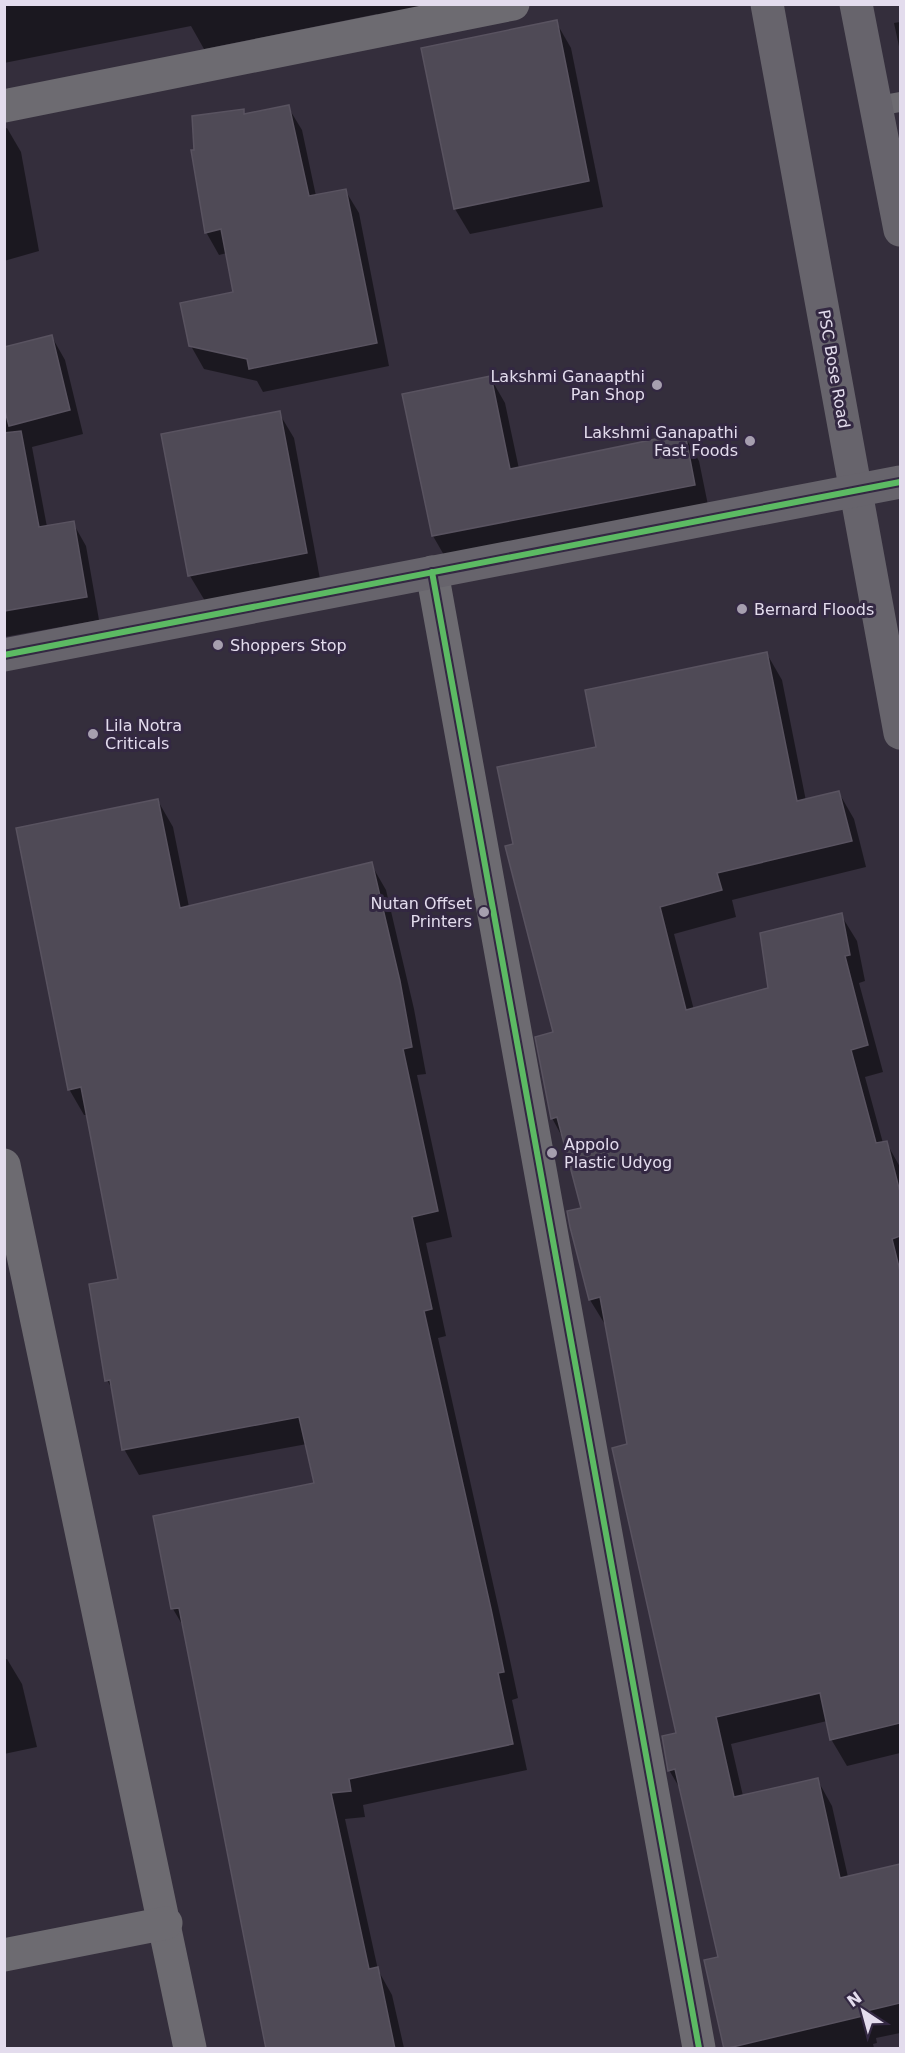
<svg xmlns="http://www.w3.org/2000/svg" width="905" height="2053" font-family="'DejaVu Sans',sans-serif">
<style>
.shadow{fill:#0007}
.building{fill:#4f4a56;stroke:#595360;stroke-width:1.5}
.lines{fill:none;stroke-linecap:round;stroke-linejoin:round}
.lane{stroke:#6d6b71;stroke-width:20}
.street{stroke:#6d6b71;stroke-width:33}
.secondary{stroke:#67646c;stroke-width:33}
.cycleway-casing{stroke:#332842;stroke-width:10}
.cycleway{stroke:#5cba63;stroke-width:6}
.poi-dot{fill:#a69faf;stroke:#332842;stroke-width:2}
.labels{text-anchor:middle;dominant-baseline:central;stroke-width:6;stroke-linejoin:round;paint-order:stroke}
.street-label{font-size:16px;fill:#e3dced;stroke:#332842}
.poi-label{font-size:16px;fill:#e3dced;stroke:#332842;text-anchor:start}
</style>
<rect width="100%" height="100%" fill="#342e3c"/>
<!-- shadow -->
<g class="shadow">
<polygon points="4,4 478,4 381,22 377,14 204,49 191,26 4,63"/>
<polygon points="556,22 571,48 603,207 470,234 455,209"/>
<polygon points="900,22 900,51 894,23"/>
<polygon points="288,107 302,130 316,196 345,190 359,213 389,366 263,392 257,381 204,369 191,346 235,293 227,253 219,255 206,232 243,111 245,115"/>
<polygon points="7,128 21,152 39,251 4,261 4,129"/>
<polygon points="52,337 65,360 83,434 32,447 47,527 73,523 86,546 99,620 4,637 4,348"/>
<polygon points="490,377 505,403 519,469 684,435 699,461 709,510 448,562 433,536 404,396"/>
<polygon points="279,413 294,438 320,579 205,601 190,576 163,435"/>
<polygon points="767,654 782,680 806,801 839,793 854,819 866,867 732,900 736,917 674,934 694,1010 769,990 841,915 857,941 865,981 859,983 883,1072 865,1077 883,1143 886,1142 900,1167 900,1753 847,1766 831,1739 827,1721 731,1744 743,1796 817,1779 832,1806 848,1877 900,1865 900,2033 876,2038 877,2043 873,2044 874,2048 726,2048 720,1958 682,1792 669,1770 678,1734 628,1445 606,1326 590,1300 569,1212 583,1209 565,1142 552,1118 554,1033 514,845 598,748"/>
<polygon points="158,801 173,827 189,907 371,864 386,890 414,1009 426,1074 417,1075 452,1237 426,1243 446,1336 438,1338 505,1637 518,1698 512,1700 527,1770 363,1805 365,1817 345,1819 378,1970 392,1995 404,2048 268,2048 186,1631 173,1609 155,1517 316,1484 307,1444 139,1475 124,1449 114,1392 107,1380 120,1280 88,1115 84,1115 69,1089"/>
<polygon points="4,1659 7,1659 22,1684 37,1747 4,1754"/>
</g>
<!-- building -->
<g class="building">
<polygon points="557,20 589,181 454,209 421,48"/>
<polygon points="289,105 309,196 346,189 377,343 249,369 247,359 189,346 180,303 233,292 221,229 205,233 191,150 194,150 192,116 244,109 244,114"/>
<polygon points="52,335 70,410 9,426 4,407 4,347"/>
<polygon points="491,376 510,469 685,433 695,485 432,536 402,394"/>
<polygon points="280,411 307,553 188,576 161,434"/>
<polygon points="21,431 39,527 74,521 87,597 4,611 4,433"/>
<polygon points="767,652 797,801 839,791 852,841 717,873 722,890 660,907 686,1010 768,988 760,933 842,913 850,955 845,956 868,1045 851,1050 876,1143 887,1141 900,1192 900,1236 892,1239 900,1271 900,1723 830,1740 820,1693 716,1717 734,1797 818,1778 840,1878 900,1864 900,2003 862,2012 863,2016 724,2049 704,1960 718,1957 675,1769 668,1771 662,1736 676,1733 612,1448 627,1444 600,1297 589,1300 570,1227 567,1211 581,1208 557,1117 551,1119 535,1037 553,1032 505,846 513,844 497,767 596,747 585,690"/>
<polygon points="158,799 180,908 372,862 400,981 412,1047 403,1049 438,1211 412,1217 432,1309 424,1311 491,1609 504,1672 498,1673 513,1744 349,1779 351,1791 331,1793 369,1969 378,1967 395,2049 266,2049 179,1608 171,1609 153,1516 314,1483 299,1417 122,1450 110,1380 105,1381 89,1284 118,1279 81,1087 68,1090 16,828"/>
</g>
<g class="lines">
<!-- lane -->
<polyline class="lane" points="878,106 900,102"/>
<!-- street -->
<g class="street">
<polyline points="4,106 513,4"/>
<polyline points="432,572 699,2048"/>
<polyline points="4,1165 190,2048"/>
<polyline points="4,1955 166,1923"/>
</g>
<!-- secondary -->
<g class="secondary">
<polyline points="767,4 900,733"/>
<polyline points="856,4 900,230"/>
<polyline points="4,655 900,482"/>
</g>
<defs>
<g id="cycleway">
<polyline points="432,572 699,2048"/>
<polyline points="4,655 900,482"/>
</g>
</defs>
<!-- cycleway casing -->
<use href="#cycleway" class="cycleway-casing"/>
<!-- cycleway -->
<use href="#cycleway" class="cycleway"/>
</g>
<!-- markers -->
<g class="poi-dot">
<circle cx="657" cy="385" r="6"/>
<circle cx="750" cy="441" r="6"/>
<circle cx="742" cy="609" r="6"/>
<circle cx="218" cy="645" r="6"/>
<circle cx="93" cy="734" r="6"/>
<circle cx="484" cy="912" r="6"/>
<circle cx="552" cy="1153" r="6"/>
</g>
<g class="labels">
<!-- street labels -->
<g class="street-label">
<text transform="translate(834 369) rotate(80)">PSC Bose Road</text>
</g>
<!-- poi labels -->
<g class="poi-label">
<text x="645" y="376" text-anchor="end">Lakshmi Ganaapthi<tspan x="645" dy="18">Pan Shop</tspan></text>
<text x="738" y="432" text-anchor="end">Lakshmi Ganapathi<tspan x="738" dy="18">Fast Foods</tspan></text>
<text x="754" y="609">Bernard Floods</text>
<text x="230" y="645">Shoppers Stop</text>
<text x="105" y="725">Lila Notra<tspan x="105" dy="18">Criticals</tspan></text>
<text x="472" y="903" text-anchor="end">Nutan Offset<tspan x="472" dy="18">Printers</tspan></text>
<text x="564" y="1144">Appolo<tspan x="564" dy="18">Plastic Udyog</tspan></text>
</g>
</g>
<!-- border -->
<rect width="905" height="2053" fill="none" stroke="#e3dced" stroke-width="12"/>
<!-- north arrow -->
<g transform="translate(863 2011) rotate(324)" stroke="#332842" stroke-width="4.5" paint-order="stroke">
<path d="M0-4.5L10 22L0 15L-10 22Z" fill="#e3dced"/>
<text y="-9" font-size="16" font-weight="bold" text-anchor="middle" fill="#e3dced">N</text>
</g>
</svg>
